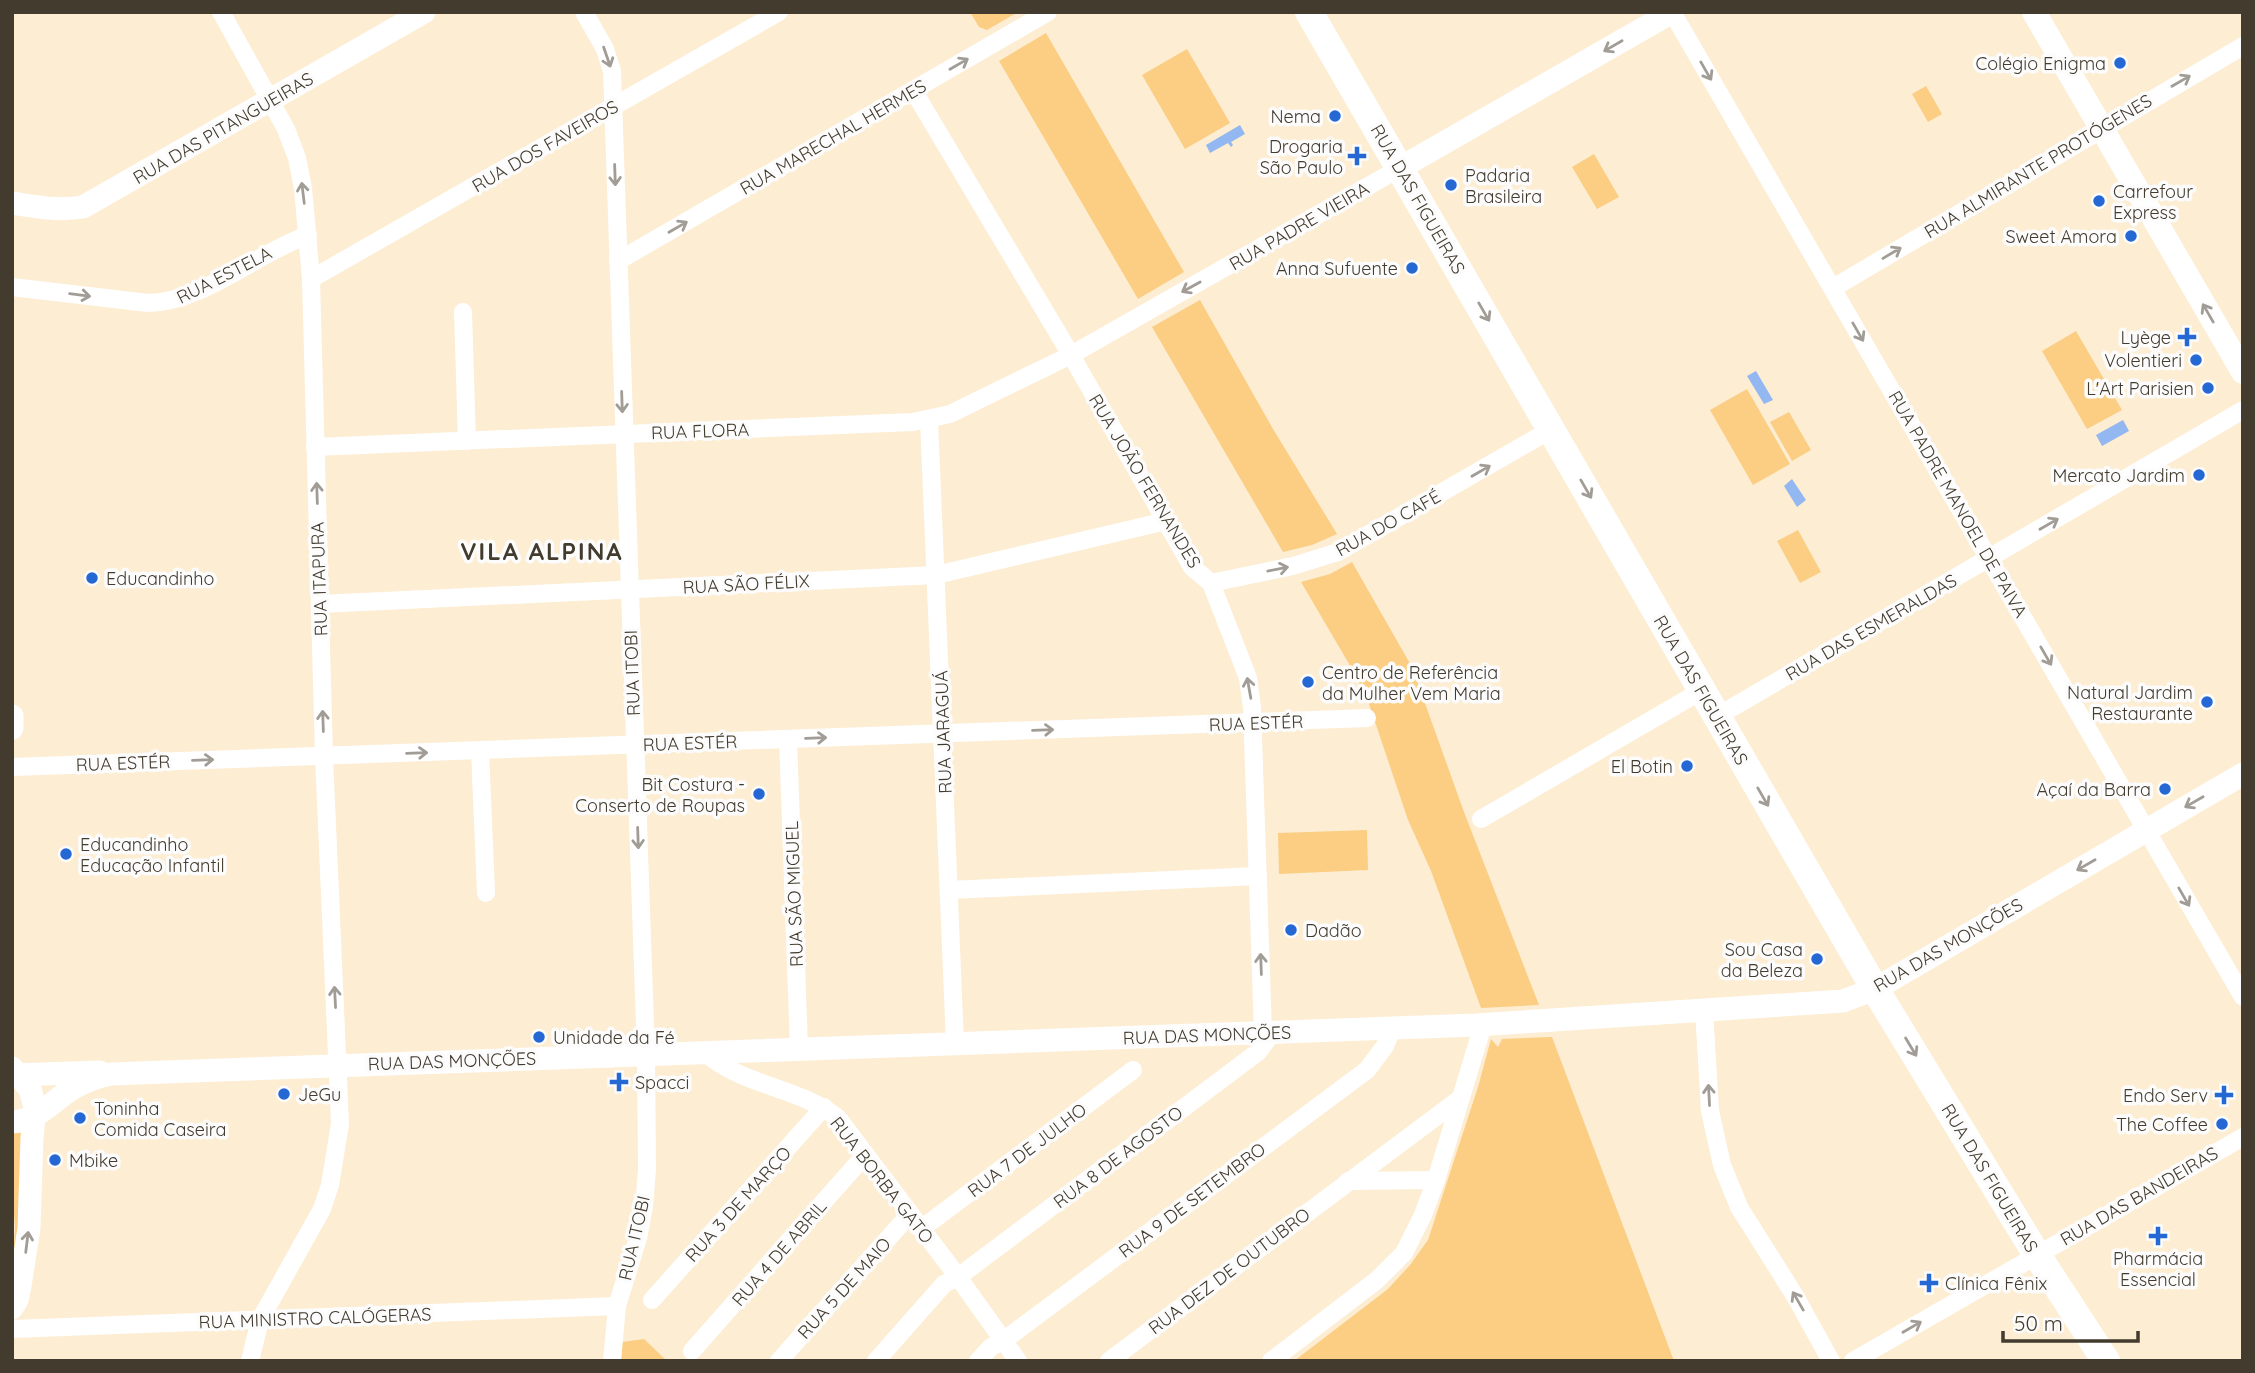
<svg xmlns="http://www.w3.org/2000/svg" width="2255" height="1373" font-family="Quicksand,sans-serif">
<style>
.green{fill:#fbce84}
.water{fill:#93b7f1}
.lines{fill:none;stroke-linecap:round;stroke-linejoin:round}
.minor{stroke:#fff;stroke-width:18}
.tertiary{stroke:#fff;stroke-width:23}
.secondary{stroke:#fff;stroke-width:24}
.primary{stroke:#fff;stroke-width:28}
.oneway{stroke:#a19d96}
.poi-dot{fill:#2568d4;stroke:#fcfcfc;stroke-width:2.5}
.labels{text-anchor:middle;dominant-baseline:central;stroke-width:7;stroke-linejoin:round;paint-order:stroke}
.poi-label{font-size:18px;fill:#433b2e;stroke:#fcfcfc;text-anchor:end}
.street-label{font-size:18px;fill:#433b2e;stroke:#fcfcfc}
.district-label{font-size:24px;font-weight:bold;letter-spacing:2px;fill:#433b2e;stroke:#fcfcfc}
</style>
<rect width="100%" height="100%" fill="#fdedd3"/>
<!-- green -->
<g class="green">
<polygon points="970,12 1018,12 987,30 979,27"/>
<polygon points="1046,33 1184,272 1138,299 999,61"/>
<polygon points="1187,49 1230,123 1185,149 1142,75"/>
<polygon points="1926,86 1942,114 1928,122 1912,94"/>
<polygon points="1594,154 1619,197 1597,209 1572,167"/>
<polygon points="1200,300 1273,429 1337,534 1312,545 1283,552 1152,327"/>
<polygon points="2076,331 2122,410 2087,429 2042,351"/>
<polygon points="1747,389 1790,464 1753,485 1710,410"/>
<polygon points="1789,412 1811,450 1792,461 1770,422"/>
<polygon points="1798,530 1821,572 1800,583 1777,541"/>
<polygon points="1352,562 1412,667 1464,812 1539,1005 1481,1008 1431,871 1408,820 1368,701 1352,669 1301,582 1330,574"/>
<polygon points="1367,830 1368,870 1279,874 1278,833"/>
<polygon points="1552,1037 1674,1361 1294,1361 1388,1289 1410,1265 1428,1240 1478,1087 1491,1039 1498,1047 1502,1039"/>
<polygon points="12,1130 20,1131 21,1133 21,1213 12,1277 15,1227 12,1188"/>
<polygon points="644,1339 667,1361 621,1361 622,1342"/>
</g>
<!-- water -->
<g class="water">
<polygon points="1240,125 1245,134 1231,142 1233,145 1231,147 1228,143 1210,153 1206,145"/>
<polygon points="1756,371 1773,400 1764,404 1747,376"/>
<polygon points="2123,420 2129,431 2102,446 2096,435"/>
<polygon points="1792,479 1806,500 1797,507 1784,486"/>
</g>
<g class="lines">
<!-- minor -->
<g class="minor">
<polyline points="221,12 286,129 297,158 303,188 311,279 324,756 340,1124 330,1185 322,1209 260,1320 250,1361"/>
<polyline points="584,12 605,49 612,71 646,1054 647,1170 644,1206 638,1238 617,1306 612,1361"/>
<polyline points="1672,12 2243,997"/>
<polyline points="913,90 1071,355 1192,567 1211,583 1243,665 1248,678 1252,708 1263,1033"/>
<polyline points="618,261 1048,12"/>
<polyline points="311,279 779,12"/>
<path d="M12,287L148,303C203,302 255,254 308,235"/>
<polyline points="1833,288 2243,46"/>
<polyline points="463,312 467,441"/>
<polyline points="929,420 955,1043"/>
<polyline points="315,447 913,422 950,414 1071,355 1400,168"/>
<polyline points="1211,583 1293,566 1338,552 1552,429"/>
<polyline points="320,604 936,575 1166,521"/>
<polyline points="1716,717 2243,410"/>
<polyline points="788,739 799,1049"/>
<polyline points="480,751 486,893"/>
<polyline points="12,767 1367,718"/>
<polyline points="1481,819 1701,691"/>
<polyline points="949,890 1258,876"/>
<polyline points="1704,1010 1710,1111 1722,1165 1739,1207 1795,1296 1831,1361"/>
<path d="M704,1052C744,1087 797,1086 838,1118L958,1277L1018,1361"/>
<polyline points="1348,1181 1436,1180"/>
<polyline points="921,1229 1133,1070"/>
<polyline points="652,1300 824,1107"/>
<polyline points="12,1329 617,1306"/>
<polyline points="692,1351 865,1155"/>
<polyline points="779,1361 909,1215"/>
<polyline points="876,1361 944,1284 958,1277 1258,1052 1273,1032"/>
<polyline points="978,1361 991,1347 1003,1341 1367,1070 1385,1046 1392,1028"/>
<polyline points="1109,1361 1461,1098"/>
<polyline points="1271,1361 1377,1280 1404,1253 1423,1215 1436,1180 1483,1025"/>
<polyline points="1853,1361 2243,1137"/>
</g>
<!-- tertiary -->
<g class="tertiary">
<polyline points="1400,168 1672,12"/>
<path d="M12,203C36,207 58,211 83,207L424,12"/>
<polyline points="12,716 12,728"/>
<polyline points="12,1068 30,1089 35,1107 32,1138 29,1228 20,1286 17,1300 12,1308"/>
<polyline points="12,1075 100,1072"/>
<path d="M12,1122C36,1121 51,1103 70,1090C83,1082 96,1077 111,1074L1476,1025L1843,1001L1875,989L2243,774"/>
</g>
<!-- secondary -->
<polyline class="secondary" points="2034,12 2243,372"/>
<!-- primary -->
<polyline class="primary" points="1309,12 1875,989 2037,1255 2106,1361"/>
</g>
<!-- one-way arrows -->
<defs><path id="oneway-shaft" d="M-6 0H5M1.5-3L5.5 0L1.5 3" fill="none" stroke-width="1.6" stroke-linecap="round" stroke-linejoin="round" transform="scale(1.75)"/></defs>
<g class="oneway">
<use href="#oneway-shaft" transform="translate(1613 46) rotate(150)"/>
<use href="#oneway-shaft" transform="translate(607 57) rotate(71)"/>
<use href="#oneway-shaft" transform="translate(959 64) rotate(-30)"/>
<use href="#oneway-shaft" transform="translate(1706 71) rotate(60)"/>
<use href="#oneway-shaft" transform="translate(2181 81) rotate(-30)"/>
<use href="#oneway-shaft" transform="translate(615 175) rotate(88)"/>
<use href="#oneway-shaft" transform="translate(303 193) rotate(-97)"/>
<use href="#oneway-shaft" transform="translate(678 227) rotate(-30)"/>
<use href="#oneway-shaft" transform="translate(1892 253) rotate(-31)"/>
<use href="#oneway-shaft" transform="translate(1191 287) rotate(151)"/>
<use href="#oneway-shaft" transform="translate(80 295) rotate(7)"/>
<use href="#oneway-shaft" transform="translate(1484 312) rotate(60)"/>
<use href="#oneway-shaft" transform="translate(2208 313) rotate(-120)"/>
<use href="#oneway-shaft" transform="translate(1858 332) rotate(60)"/>
<use href="#oneway-shaft" transform="translate(622 402) rotate(88)"/>
<use href="#oneway-shaft" transform="translate(1481 471) rotate(-30)"/>
<use href="#oneway-shaft" transform="translate(1586 489) rotate(60)"/>
<use href="#oneway-shaft" transform="translate(317 493) rotate(-92)"/>
<use href="#oneway-shaft" transform="translate(2049 524) rotate(-30)"/>
<use href="#oneway-shaft" transform="translate(1278 569) rotate(-11)"/>
<use href="#oneway-shaft" transform="translate(2046 656) rotate(60)"/>
<use href="#oneway-shaft" transform="translate(1249 688) rotate(-100)"/>
<use href="#oneway-shaft" transform="translate(323 721) rotate(-92)"/>
<use href="#oneway-shaft" transform="translate(1043 730) rotate(-2)"/>
<use href="#oneway-shaft" transform="translate(816 738) rotate(-2)"/>
<use href="#oneway-shaft" transform="translate(417 753) rotate(-2)"/>
<use href="#oneway-shaft" transform="translate(203 760) rotate(-2)"/>
<use href="#oneway-shaft" transform="translate(1763 797) rotate(60)"/>
<use href="#oneway-shaft" transform="translate(2194 802) rotate(150)"/>
<use href="#oneway-shaft" transform="translate(638 838) rotate(88)"/>
<use href="#oneway-shaft" transform="translate(2086 865) rotate(150)"/>
<use href="#oneway-shaft" transform="translate(2184 897) rotate(60)"/>
<use href="#oneway-shaft" transform="translate(1261 964) rotate(-92)"/>
<use href="#oneway-shaft" transform="translate(335 997) rotate(-93)"/>
<use href="#oneway-shaft" transform="translate(1911 1047) rotate(59)"/>
<use href="#oneway-shaft" transform="translate(1709 1095) rotate(-93)"/>
<use href="#oneway-shaft" transform="translate(27 1242) rotate(-83)"/>
<use href="#oneway-shaft" transform="translate(1798 1301) rotate(-120)"/>
<use href="#oneway-shaft" transform="translate(1912 1327) rotate(-30)"/>
</g>
<!-- markers -->
<g class="poi-dot">
<circle cx="2120" cy="63" r="7"/>
<circle cx="1335" cy="116" r="7"/>
<path d="M1353.5 145.5h7v7h7v7h-7v7h-7v-7h-7v-7h7z"/>
<circle cx="1451" cy="185" r="7"/>
<circle cx="2099" cy="201" r="7"/>
<circle cx="2131" cy="236" r="7"/>
<circle cx="1412" cy="268" r="7"/>
<path d="M2183.5 326.5h7v7h7v7h-7v7h-7v-7h-7v-7h7z"/>
<circle cx="2196" cy="360" r="7"/>
<circle cx="2208" cy="388" r="7"/>
<circle cx="2199" cy="475" r="7"/>
<circle cx="92" cy="578" r="7"/>
<circle cx="1308" cy="682" r="7"/>
<circle cx="2207" cy="702" r="7"/>
<circle cx="1687" cy="766" r="7"/>
<circle cx="2165" cy="789" r="7"/>
<circle cx="759" cy="794" r="7"/>
<circle cx="66" cy="854" r="7"/>
<circle cx="1291" cy="930" r="7"/>
<circle cx="1817" cy="959" r="7"/>
<circle cx="539" cy="1037" r="7"/>
<path d="M615.5 1071.5h7v7h7v7h-7v7h-7v-7h-7v-7h7z"/>
<circle cx="284" cy="1094" r="7"/>
<path d="M2220.5 1084.5h7v7h7v7h-7v7h-7v-7h-7v-7h7z"/>
<circle cx="80" cy="1118" r="7"/>
<circle cx="2222" cy="1124" r="7"/>
<circle cx="55" cy="1160" r="7"/>
<path d="M2154.5 1225.5h7v7h7v7h-7v7h-7v-7h-7v-7h7z"/>
<path d="M1925.5 1272.5h7v7h7v7h-7v7h-7v-7h-7v-7h7z"/>
</g>
<g class="labels">
<!-- poi labels -->
<g class="poi-label">
<text x="2106" y="63">Colégio Enigma</text>
<text x="1321" y="116">Nema</text>
<text x="1343" y="146">Drogaria<tspan x="1343" dy="21">São Paulo</tspan></text>
<text x="1465" y="175" text-anchor="start">Padaria<tspan x="1465" dy="21">Brasileira</tspan></text>
<text x="2113" y="191" text-anchor="start">Carrefour<tspan x="2113" dy="21">Express</tspan></text>
<text x="2117" y="236">Sweet Amora</text>
<text x="1398" y="268">Anna Sufuente</text>
<text x="2171" y="337">Lyège</text>
<text x="2182" y="360">Volentieri</text>
<text x="2194" y="388">L'Art Parisien</text>
<text x="2185" y="475">Mercato Jardim</text>
<text x="106" y="578" text-anchor="start">Educandinho</text>
<text x="1322" y="672" text-anchor="start">Centro de Referência<tspan x="1322" dy="21">da Mulher Vem Maria</tspan></text>
<text x="2193" y="692">Natural Jardim<tspan x="2193" dy="21">Restaurante</tspan></text>
<text x="1673" y="766">El Botin</text>
<text x="745" y="784">Bit Costura -<tspan x="745" dy="21">Conserto de Roupas</tspan></text>
<text x="2151" y="789">Açaí da Barra</text>
<text x="80" y="844" text-anchor="start">Educandinho<tspan x="80" dy="21">Educação Infantil</tspan></text>
<text x="1305" y="930" text-anchor="start">Dadão</text>
<text x="1803" y="949">Sou Casa<tspan x="1803" dy="21">da Beleza</tspan></text>
<text x="553" y="1037" text-anchor="start">Unidade da Fé</text>
<text x="635" y="1082" text-anchor="start">Spacci</text>
<text x="298" y="1094" text-anchor="start">JeGu</text>
<text x="2208" y="1095">Endo Serv</text>
<text x="94" y="1108" text-anchor="start">Toninha<tspan x="94" dy="21">Comida Caseira</tspan></text>
<text x="2208" y="1124">The Coffee</text>
<text x="69" y="1160" text-anchor="start">Mbike</text>
<text x="2158" y="1258" text-anchor="middle">Pharmácia<tspan x="2158" dy="21">Essencial</tspan></text>
<text x="1945" y="1283" text-anchor="start">Clínica Fênix</text>
</g>
<!-- street labels -->
<g class="street-label">
<text transform="translate(223 128) rotate(-30)">RUA DAS PITANGUEIRAS</text>
<text transform="translate(833 137) rotate(-30)">RUA MARECHAL HERMES</text>
<text transform="translate(545 146) rotate(-30)">RUA DOS FAVEIROS</text>
<text transform="translate(2038 166) rotate(-31)">RUA ALMIRANTE PROTÓGENES</text>
<text transform="translate(1418 199) rotate(60)">RUA DAS FIGUEIRAS</text>
<text transform="translate(1299 226) rotate(-30)">RUA PADRE VIEIRA</text>
<text transform="translate(224 275) rotate(-27)">RUA ESTELA</text>
<text transform="translate(700 431) rotate(-2)">RUA FLORA</text>
<text transform="translate(1145 481) rotate(59)">RUA JOÃO FERNANDES</text>
<text transform="translate(1958 504) rotate(60)">RUA PADRE MANOEL DE PAIVA</text>
<text transform="translate(1388 523) rotate(-29)">RUA DO CAFÉ</text>
<text transform="translate(319 579) rotate(-92)">RUA ITAPURA</text>
<text transform="translate(746 584) rotate(-3)">RUA SÃO FÉLIX</text>
<text transform="translate(1871 627) rotate(-30)">RUA DAS ESMERALDAS</text>
<text transform="translate(632 673) rotate(-92)">RUA ITOBI</text>
<text transform="translate(1701 690) rotate(60)">RUA DAS FIGUEIRAS</text>
<text transform="translate(1256 723) rotate(-2)">RUA ESTÉR</text>
<text transform="translate(943 732) rotate(-92)">RUA JARAGUÁ</text>
<text transform="translate(690 743) rotate(-2)">RUA ESTÉR</text>
<text transform="translate(123 763) rotate(-2)">RUA ESTÉR</text>
<text transform="translate(794 894) rotate(-92)">RUA SÃO MIGUEL</text>
<text transform="translate(1948 945) rotate(-30)">RUA DAS MONÇÕES</text>
<text transform="translate(1207 1035) rotate(-2)">RUA DAS MONÇÕES</text>
<text transform="translate(452 1061) rotate(-2)">RUA DAS MONÇÕES</text>
<text transform="translate(1027 1150) rotate(-37)">RUA 7 DE JULHO</text>
<text transform="translate(1118 1157) rotate(-37)">RUA 8 DE AGOSTO</text>
<text transform="translate(1990 1178) rotate(59)">RUA DAS FIGUEIRAS</text>
<text transform="translate(882 1180) rotate(52)">RUA BORBA GATO</text>
<text transform="translate(2139 1196) rotate(-30)">RUA DAS BANDEIRAS</text>
<text transform="translate(1192 1200) rotate(-37)">RUA 9 DE SETEMBRO</text>
<text transform="translate(738 1204) rotate(-48)">RUA 3 DE MARÇO</text>
<text transform="translate(634 1238) rotate(-77)">RUA ITOBI</text>
<text transform="translate(779 1253) rotate(-49)">RUA 4 DE ABRIL</text>
<text transform="translate(1229 1271) rotate(-37)">RUA DEZ DE OUTUBRO</text>
<text transform="translate(844 1288) rotate(-48)">RUA 5 DE MAIO</text>
<text transform="translate(315 1318) rotate(-2)">RUA MINISTRO CALÓGERAS</text>
</g>
<!-- district labels -->
<g class="district-label">
<text x="542" y="551">VILA ALPINA</text>
</g>
</g>
<!-- border -->
<rect width="2255" height="1373" fill="none" stroke="#433b2e" stroke-width="28"/>
<!-- scale -->
<path d="M2003 1331v10h135v-10" fill="none" stroke="#433b2e" stroke-width="3.5"/>
<text x="2014" y="1331" font-size="21" fill="#433b2e" stroke="#fcfcfc" stroke-width="5" paint-order="stroke">50 m</text>
</svg>
